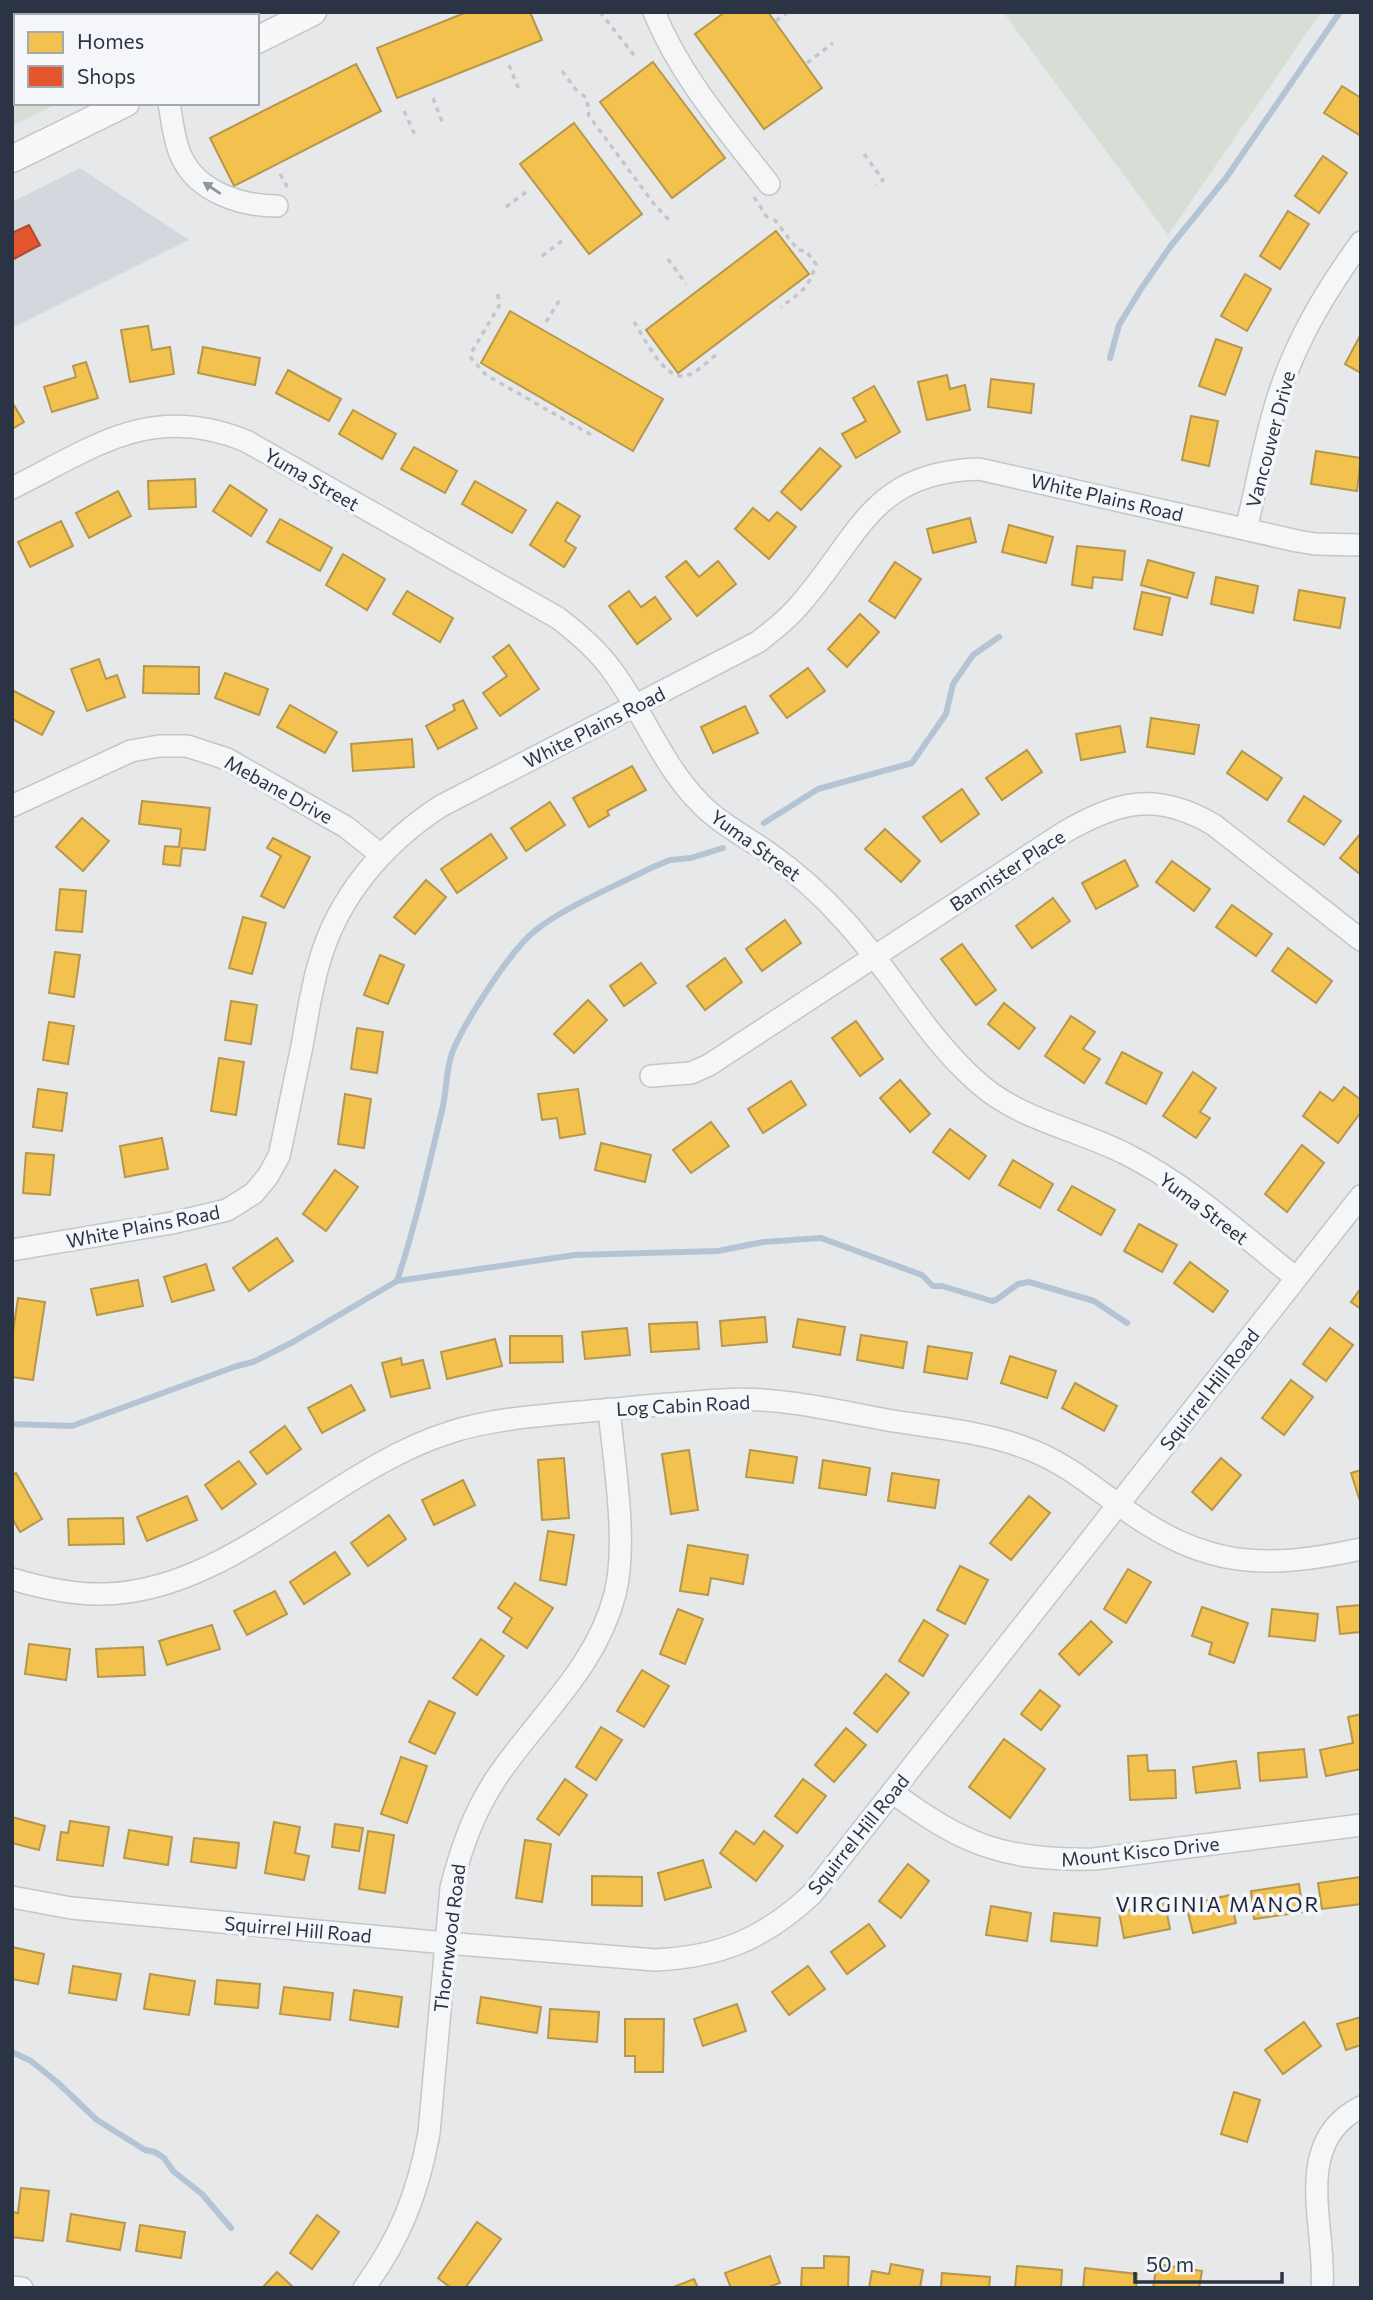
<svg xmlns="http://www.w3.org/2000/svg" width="1373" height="2300" font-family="Commissioner,sans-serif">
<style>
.built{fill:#d4d7dd}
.green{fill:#d6ded6}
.homes{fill:#f2c14e;stroke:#b6974b;stroke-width:2}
.shops{fill:#e4572e;stroke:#ac4c35;stroke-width:2}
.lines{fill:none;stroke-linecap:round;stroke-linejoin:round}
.stream{stroke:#b4c4d5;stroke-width:6}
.minor-casing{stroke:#c4c6c8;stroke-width:24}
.major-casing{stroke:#c2c5c8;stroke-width:29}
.path{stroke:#c5c6ca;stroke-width:3.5;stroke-dasharray:5 5;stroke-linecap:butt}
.minor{stroke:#f5f6f7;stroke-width:21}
.major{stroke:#f8f8f8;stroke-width:26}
.oneway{fill:#90959e}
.labels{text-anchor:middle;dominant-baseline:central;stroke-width:7;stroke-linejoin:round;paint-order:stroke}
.street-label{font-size:19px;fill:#2b3445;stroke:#f4f6f9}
.neighbourhood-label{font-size:21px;letter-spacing:2px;fill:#1d2536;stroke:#f4f6f9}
</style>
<rect width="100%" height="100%" fill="#e6e8ea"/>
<!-- built -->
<polygon class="built" points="80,168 189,240 12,328 12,202"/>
<!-- green -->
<g class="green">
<polygon points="12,12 238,12 231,16 16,16 16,103 58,103 12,126"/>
<polygon points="1003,12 1321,12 1168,235"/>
</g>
<!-- homes -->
<g class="homes">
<polygon points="467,12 530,12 542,40 397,98 377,48"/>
<polygon points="725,12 768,12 822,88 764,129 695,34"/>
<polygon points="653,62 725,158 672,198 600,102"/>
<polygon points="356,64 381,111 234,186 210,138"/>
<polygon points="1342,86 1361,98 1361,136 1324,113"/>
<polygon points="574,123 642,214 589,254 520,164"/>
<polygon points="1323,156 1347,173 1319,213 1295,196"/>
<polygon points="1288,211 1309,224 1280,269 1260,256"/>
<polygon points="776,231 809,274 678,373 646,330"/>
<polygon points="1245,274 1271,289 1247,331 1221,316"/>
<polygon points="510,311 663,399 633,451 481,363"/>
<polygon points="148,326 152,350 170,347 174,374 130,382 121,330"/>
<polygon points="1361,334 1361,373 1345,364"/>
<polygon points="1216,339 1242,348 1225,395 1199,386"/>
<polygon points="203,347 260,358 255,385 198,373"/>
<polygon points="86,362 98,398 52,412 44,387 76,377 73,366"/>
<polygon points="288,370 341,399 329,421 276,393"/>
<polygon points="947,375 950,389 965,385 970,410 927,420 918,382"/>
<polygon points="991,379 1034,384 1031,413 988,407"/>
<polygon points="874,386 900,432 856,458 842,434 866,421 853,398"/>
<polygon points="12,402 24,422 12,429"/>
<polygon points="353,410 396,434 382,459 339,434"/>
<polygon points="1191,416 1218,421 1209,466 1182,460"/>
<polygon points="414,447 457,471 445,493 401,469"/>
<polygon points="820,448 841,466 801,510 781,492"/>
<polygon points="1316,451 1361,458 1357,491 1311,484"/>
<polygon points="195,479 196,507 149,509 148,481"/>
<polygon points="475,481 526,510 512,533 462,504"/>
<polygon points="230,485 267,510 251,536 213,511"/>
<polygon points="118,491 131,516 89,538 76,513"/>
<polygon points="557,502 580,516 565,541 576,548 564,567 530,545"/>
<polygon points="753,508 769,521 777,512 796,527 769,559 735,529"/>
<polygon points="970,518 976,542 933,553 927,529"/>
<polygon points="280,519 332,548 320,571 267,542"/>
<polygon points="61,521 73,546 30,567 18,542"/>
<polygon points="1009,525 1053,537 1046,563 1002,552"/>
<polygon points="1077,546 1125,551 1122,580 1093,577 1092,588 1072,585"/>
<polygon points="343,554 385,579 367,610 326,585"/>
<polygon points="1148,560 1194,573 1187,598 1141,585"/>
<polygon points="686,561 699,577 718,561 736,584 697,616 666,577"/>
<polygon points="895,562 921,579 895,618 869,601"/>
<polygon points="1216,577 1258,586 1253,613 1211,604"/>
<polygon points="1299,590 1345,598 1340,628 1294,620"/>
<polygon points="407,591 453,618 440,642 393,614"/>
<polygon points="629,591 641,607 655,597 671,619 637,644 609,606"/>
<polygon points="1142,592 1170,598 1162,635 1134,629"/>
<polygon points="860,614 879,632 847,667 828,649"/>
<polygon points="509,645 539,689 500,716 483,693 507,676 493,657"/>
<polygon points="99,659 106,679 117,675 125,697 87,711 71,669"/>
<polygon points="144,666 199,667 199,694 143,693"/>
<polygon points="808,668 825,691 787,718 770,696"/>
<polygon points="225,673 268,689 259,715 215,698"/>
<polygon points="12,690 54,712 42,735 12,719"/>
<polygon points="463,700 477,728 438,749 426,726 455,710 453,705"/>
<polygon points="290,705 337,732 325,753 277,727"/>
<polygon points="745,706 758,733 713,753 701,727"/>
<polygon points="1151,718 1199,725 1194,754 1147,747"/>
<polygon points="1120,726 1125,752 1081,760 1076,734"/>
<polygon points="412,739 414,767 353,771 351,744"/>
<polygon points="1027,750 1042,772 1002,800 986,778"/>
<polygon points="1242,751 1282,778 1267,800 1227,773"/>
<polygon points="632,766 646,790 607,811 609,815 589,827 573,798"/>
<polygon points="962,789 979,814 941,842 923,817"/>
<polygon points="1304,796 1341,821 1324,845 1288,821"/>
<polygon points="142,801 210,808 205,850 182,848 180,866 163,864 165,846 179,847 181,829 139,824"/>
<polygon points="550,802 565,825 526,851 511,828"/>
<polygon points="82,818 109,841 83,871 56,847"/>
<polygon points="885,829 920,861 901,882 865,849"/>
<polygon points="1361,833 1361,875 1340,858"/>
<polygon points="491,834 507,858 457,893 441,869"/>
<polygon points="273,838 310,857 284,908 261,896 281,856 267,848"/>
<polygon points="1125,860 1138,886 1096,909 1082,883"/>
<polygon points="1172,861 1210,889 1194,911 1156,882"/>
<polygon points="426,880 446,897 415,934 394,917"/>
<polygon points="60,889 86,891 82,932 56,930"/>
<polygon points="1053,898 1070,921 1032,948 1016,926"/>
<polygon points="1232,905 1272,934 1256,956 1216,927"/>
<polygon points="243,917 266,923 252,974 229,968"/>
<polygon points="785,920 801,943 762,971 746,949"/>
<polygon points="962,944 996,990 976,1005 941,959"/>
<polygon points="1288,948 1332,981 1316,1003 1272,971"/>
<polygon points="55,952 80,955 74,997 49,993"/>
<polygon points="380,955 404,965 388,1004 364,995"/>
<polygon points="725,958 742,982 705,1010 687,986"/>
<polygon points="641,963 656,983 624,1006 610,986"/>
<polygon points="588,1000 607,1020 574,1053 554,1034"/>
<polygon points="231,1001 257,1005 251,1044 225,1040"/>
<polygon points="1004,1003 1035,1028 1019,1049 988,1024"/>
<polygon points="1071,1016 1095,1032 1083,1049 1100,1059 1084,1083 1045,1056"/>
<polygon points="856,1021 883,1059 860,1076 832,1038"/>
<polygon points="49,1022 74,1026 68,1064 43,1060"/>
<polygon points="357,1028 383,1032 377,1073 351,1069"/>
<polygon points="1122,1052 1162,1073 1146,1104 1106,1083"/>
<polygon points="219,1058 244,1062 236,1115 211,1111"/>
<polygon points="1193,1072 1216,1088 1200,1112 1210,1118 1196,1138 1163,1116"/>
<polygon points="900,1080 930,1114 910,1132 880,1098"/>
<polygon points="791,1081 806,1105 763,1133 748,1109"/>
<polygon points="1344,1087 1361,1100 1361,1112 1338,1143 1303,1116 1320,1092 1333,1101"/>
<polygon points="38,1089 67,1093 62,1131 33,1127"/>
<polygon points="578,1089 585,1134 560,1138 557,1118 542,1120 538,1094"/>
<polygon points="345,1094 371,1099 364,1148 338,1144"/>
<polygon points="711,1122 729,1146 691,1173 673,1150"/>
<polygon points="950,1129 986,1156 969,1179 933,1152"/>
<polygon points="162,1138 168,1169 125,1177 120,1146"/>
<polygon points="601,1143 651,1155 645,1182 595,1170"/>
<polygon points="1302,1145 1324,1163 1287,1212 1265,1194"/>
<polygon points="26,1153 54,1155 50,1195 23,1193"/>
<polygon points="1013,1160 1053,1184 1040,1208 999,1185"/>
<polygon points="335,1170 358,1187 326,1231 303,1214"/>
<polygon points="1072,1186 1115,1210 1101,1235 1058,1210"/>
<polygon points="1139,1224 1177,1245 1162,1272 1124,1251"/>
<polygon points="277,1238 293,1261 249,1291 233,1268"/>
<polygon points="1190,1262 1228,1291 1213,1312 1174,1283"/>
<polygon points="206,1264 214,1290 172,1302 164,1277"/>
<polygon points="138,1280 143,1306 97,1315 91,1289"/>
<polygon points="1361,1288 1361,1309 1351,1302"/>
<polygon points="18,1298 45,1302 33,1380 12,1377 12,1338"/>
<polygon points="765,1317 767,1342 722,1346 720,1321"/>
<polygon points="798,1319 845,1327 840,1355 793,1347"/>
<polygon points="697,1322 699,1349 651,1352 649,1324"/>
<polygon points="627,1328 630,1355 585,1359 582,1332"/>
<polygon points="1330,1328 1353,1345 1326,1381 1303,1364"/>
<polygon points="861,1335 907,1342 903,1368 857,1360"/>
<polygon points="510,1336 562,1336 563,1362 510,1363"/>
<polygon points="495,1339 502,1366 447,1379 441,1352"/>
<polygon points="928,1346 972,1353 967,1379 924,1372"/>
<polygon points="1010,1356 1056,1371 1047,1398 1001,1383"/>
<polygon points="401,1358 402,1365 423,1360 430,1388 391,1397 382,1363"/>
<polygon points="1291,1380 1313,1397 1284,1435 1262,1418"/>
<polygon points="1075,1383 1117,1406 1104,1431 1062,1408"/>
<polygon points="351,1385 365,1410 322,1433 308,1408"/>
<polygon points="285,1426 301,1449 267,1474 250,1452"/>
<polygon points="689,1450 698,1510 671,1514 662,1454"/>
<polygon points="750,1450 797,1457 793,1483 746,1477"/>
<polygon points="564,1458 569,1518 542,1520 538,1460"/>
<polygon points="1221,1458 1241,1475 1212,1510 1192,1492"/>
<polygon points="823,1460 870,1468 866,1495 819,1488"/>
<polygon points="239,1461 256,1484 222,1509 205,1485"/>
<polygon points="1361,1470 1361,1497 1359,1498 1351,1473"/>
<polygon points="16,1473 42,1519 20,1532 12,1518 12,1475"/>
<polygon points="892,1473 939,1480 935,1508 888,1501"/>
<polygon points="463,1480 475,1505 434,1525 422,1500"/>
<polygon points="187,1496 197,1520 147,1541 137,1517"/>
<polygon points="1029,1496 1050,1513 1011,1560 990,1543"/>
<polygon points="389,1515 406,1539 368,1566 351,1543"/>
<polygon points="123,1518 124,1544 69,1545 68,1519"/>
<polygon points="548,1531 574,1535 566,1585 540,1580"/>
<polygon points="688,1545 748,1555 743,1584 711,1578 708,1595 680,1591"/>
<polygon points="335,1552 350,1574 304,1604 290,1582"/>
<polygon points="960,1566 988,1580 965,1624 937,1610"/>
<polygon points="1128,1569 1151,1582 1126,1623 1104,1609"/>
<polygon points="515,1583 553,1608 527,1648 503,1632 512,1618 498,1608"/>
<polygon points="275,1591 287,1614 247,1635 234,1611"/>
<polygon points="1361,1605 1361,1632 1340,1634 1337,1607"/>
<polygon points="1202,1607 1248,1623 1234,1663 1209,1654 1212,1643 1192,1636"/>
<polygon points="678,1609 703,1619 685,1664 660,1654"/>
<polygon points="1272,1609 1318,1614 1315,1641 1269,1636"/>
<polygon points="924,1620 948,1635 923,1676 899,1661"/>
<polygon points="1091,1621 1112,1642 1079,1675 1059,1654"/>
<polygon points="212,1625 220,1649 167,1665 159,1641"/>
<polygon points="481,1639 504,1656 477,1695 453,1678"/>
<polygon points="29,1644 70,1649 66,1680 25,1674"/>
<polygon points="143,1647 145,1675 98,1677 96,1649"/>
<polygon points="642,1670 669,1686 644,1727 617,1711"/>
<polygon points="886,1674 909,1693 877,1732 854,1713"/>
<polygon points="1040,1690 1060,1706 1041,1730 1021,1714"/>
<polygon points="429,1701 455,1713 435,1754 409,1742"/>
<polygon points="1361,1714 1361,1769 1326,1776 1320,1750 1353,1743 1348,1717"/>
<polygon points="601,1727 622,1740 596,1780 576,1767"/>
<polygon points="846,1728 866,1745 834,1782 815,1765"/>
<polygon points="1004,1739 1045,1769 1010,1818 969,1787"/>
<polygon points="1304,1749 1307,1777 1260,1781 1258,1753"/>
<polygon points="1147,1755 1148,1771 1175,1770 1176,1798 1130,1800 1128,1756"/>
<polygon points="401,1757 427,1766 407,1823 381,1814"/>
<polygon points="1236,1761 1240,1788 1196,1793 1193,1767"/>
<polygon points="565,1779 587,1795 559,1835 537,1819"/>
<polygon points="803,1779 826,1796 797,1833 775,1816"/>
<polygon points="12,1817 45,1826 39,1850 12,1843"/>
<polygon points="70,1821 109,1827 103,1866 57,1860 61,1832 68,1833"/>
<polygon points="274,1822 300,1827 295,1853 309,1856 304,1880 265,1873"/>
<polygon points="335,1824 363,1828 359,1851 332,1847"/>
<polygon points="129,1830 172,1837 168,1865 124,1858"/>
<polygon points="368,1831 394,1835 385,1893 359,1889"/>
<polygon points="736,1831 754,1844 764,1831 783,1846 756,1881 720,1853"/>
<polygon points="194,1838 239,1843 236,1868 191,1862"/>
<polygon points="525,1840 551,1844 542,1902 516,1898"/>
<polygon points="703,1860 711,1887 665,1900 658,1873"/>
<polygon points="908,1864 929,1881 901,1918 879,1901"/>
<polygon points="592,1876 642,1877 642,1906 592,1905"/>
<polygon points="1361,1877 1361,1904 1322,1909 1318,1883"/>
<polygon points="1299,1884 1303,1912 1254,1919 1251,1891"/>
<polygon points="1230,1895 1236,1923 1193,1933 1186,1905"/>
<polygon points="1165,1903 1170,1929 1124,1938 1119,1912"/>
<polygon points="991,1906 1031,1913 1027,1941 986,1935"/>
<polygon points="1054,1913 1100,1918 1097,1946 1051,1941"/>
<polygon points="869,1924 885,1946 847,1974 831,1952"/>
<polygon points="12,1947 44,1954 38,1984 12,1979"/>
<polygon points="73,1966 121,1974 116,2000 69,1993"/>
<polygon points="808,1966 825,1989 789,2015 772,1992"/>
<polygon points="150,1974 195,1981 189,2015 144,2009"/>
<polygon points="217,1980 260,1984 258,2008 215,2004"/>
<polygon points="284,1987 333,1993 330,2020 280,2014"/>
<polygon points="354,1990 402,1997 398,2027 350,2020"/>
<polygon points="481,1997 541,2007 537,2033 477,2023"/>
<polygon points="737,2004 746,2031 703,2046 694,2019"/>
<polygon points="550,2009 599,2012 597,2042 548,2038"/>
<polygon points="1361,2017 1361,2045 1346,2050 1337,2024"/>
<polygon points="625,2019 664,2019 663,2072 635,2072 635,2056 625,2056"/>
<polygon points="1304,2022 1321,2046 1283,2074 1265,2050"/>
<polygon points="1234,2092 1260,2100 1247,2142 1221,2134"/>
<polygon points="21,2188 49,2191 43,2241 12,2237 12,2212 18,2213"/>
<polygon points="71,2214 125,2223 120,2250 67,2241"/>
<polygon points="317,2215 339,2232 312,2269 290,2253"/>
<polygon points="477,2222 501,2239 465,2288 451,2288 438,2278"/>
<polygon points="140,2225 185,2232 181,2258 136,2251"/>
<polygon points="770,2256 780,2283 766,2288 731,2288 725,2273"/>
<polygon points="824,2256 849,2257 848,2288 801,2288 802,2268 824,2268"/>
<polygon points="891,2264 923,2270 920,2288 869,2288 872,2271 889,2274"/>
<polygon points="1157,2264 1202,2271 1199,2288 1153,2288"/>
<polygon points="1017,2266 1062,2270 1061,2288 1015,2288"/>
<polygon points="1085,2268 1137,2274 1136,2288 1083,2288"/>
<polygon points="277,2272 294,2288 262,2288"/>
<polygon points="942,2273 990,2277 989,2288 941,2288"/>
<polygon points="694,2279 698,2288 671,2288"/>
</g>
<!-- shops -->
<polygon class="shops" points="29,225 40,245 12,260 12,233"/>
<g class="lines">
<!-- stream -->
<g class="stream">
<polyline points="1110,358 1119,325 1141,289 1170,247 1226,178 1340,12"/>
<polyline points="764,823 818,789 912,763 946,714 953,684 973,655 999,637"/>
<path d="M397,1281C416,1224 429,1165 443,1106C447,1087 446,1065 454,1048C467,1019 511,949 536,930C567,906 617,885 653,867L670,860L691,858L723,848"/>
<polyline points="12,1424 72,1426 237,1366 253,1362 293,1342 397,1281 575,1255 718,1251 763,1242 821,1238 922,1275 933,1286 942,1286 992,1301 996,1300 1018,1284 1029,1282 1094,1301 1127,1323"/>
<polyline points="12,2052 31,2061 57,2082 97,2120 145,2150 155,2152 164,2158 173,2171 202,2194 231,2228"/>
</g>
<defs>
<g id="minor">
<path d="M654,12C680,76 727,130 769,184"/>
<path d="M169,103C172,120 174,141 181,156C197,192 241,206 277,206"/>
<path d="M12,488C95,447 151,402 246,441L558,618C579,634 599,651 614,673C644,714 662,764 698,801C717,822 743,835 766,851C795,871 821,894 845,921C891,971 924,1034 975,1080C1018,1120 1075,1128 1126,1154C1188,1185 1242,1235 1296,1278"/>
<path d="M1246,529C1258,482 1265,434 1281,388C1299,335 1328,288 1361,242"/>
<polyline points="12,806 131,751 159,746 187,746 227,759 346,827 381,855"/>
<path d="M651,1076L691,1073L709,1065L1063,833C1118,801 1156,791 1214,825L1361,940"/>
<path d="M12,1250L172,1223L227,1210L254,1193L268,1176L279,1156C287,1120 294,1083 302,1046C307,1018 311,990 319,963C338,896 384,843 441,806L758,642C774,630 789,618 802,602C861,533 873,472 979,469L1297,541L1315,544L1361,545"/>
<path d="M12,1579C42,1588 72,1595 104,1594C232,1591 331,1469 451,1432C492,1419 536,1416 579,1412C627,1408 674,1403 722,1400C779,1396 837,1411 893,1421C937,1428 984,1432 1026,1448C1066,1463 1089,1484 1123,1508C1206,1568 1264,1570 1361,1549"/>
<path d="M892,1792C964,1845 1004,1861 1094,1859L1361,1825"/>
<path d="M12,1897L71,1908L446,1943L655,1960C720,1957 764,1939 812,1894L1361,1196"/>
<polyline points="12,2287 22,2288"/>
<path d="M364,2288C400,2239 418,2193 429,2133L451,1888C461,1849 473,1814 495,1780C536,1718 596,1669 615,1594C628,1544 614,1462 609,1409"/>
<path d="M1322,2288C1327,2227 1290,2143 1361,2107"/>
</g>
<g id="major">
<polyline points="257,40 313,12"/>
<polyline points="12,159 126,103"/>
</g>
</defs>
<!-- minor casing -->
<use href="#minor" class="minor-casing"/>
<!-- major casing -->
<use href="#major" class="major-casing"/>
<!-- path -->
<g class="path">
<polyline points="600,12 634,55"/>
<polyline points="776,21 788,12"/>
<polyline points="807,63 833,43"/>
<polyline points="509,65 520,92"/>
<polyline points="562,71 580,95"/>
<polyline points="582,94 587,99 589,116 654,204 670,221"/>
<polyline points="433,98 443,124"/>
<polyline points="404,111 416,137"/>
<polyline points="864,154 883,180 876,185"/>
<polyline points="280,174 289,190"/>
<polyline points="754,197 770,222"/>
<polyline points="506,207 530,189"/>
<path d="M774,219L798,250L806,251L816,264C808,290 801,292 781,307"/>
<polyline points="542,256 566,238"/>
<polyline points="668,259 686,284"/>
<polyline points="498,294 499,306 471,353 471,358 486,375 595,437"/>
<polyline points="546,322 562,296"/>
<path d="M634,322C644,337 663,379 685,376C696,374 709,360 717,354"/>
</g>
<!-- minor -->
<use href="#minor" class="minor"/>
<!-- major -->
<use href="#major" class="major"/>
</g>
<!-- one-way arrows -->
<defs><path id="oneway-solid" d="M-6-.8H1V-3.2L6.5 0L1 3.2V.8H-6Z" transform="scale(1.75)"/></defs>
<use class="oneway" href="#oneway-solid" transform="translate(212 188) rotate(-146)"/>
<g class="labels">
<!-- street labels -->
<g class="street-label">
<text transform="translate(1270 439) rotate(-75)">Vancouver Drive</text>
<text transform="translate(312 479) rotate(30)">Yuma Street</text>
<text transform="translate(1107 497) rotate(13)">White Plains Road</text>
<text transform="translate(594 727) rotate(-27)">White Plains Road</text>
<text transform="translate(279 789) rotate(29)">Mebane Drive</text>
<text transform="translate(756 845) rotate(36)">Yuma Street</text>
<text transform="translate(1007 870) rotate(-33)">Bannister Place</text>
<text transform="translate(1204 1208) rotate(37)">Yuma Street</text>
<text transform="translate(143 1226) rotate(-11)">White Plains Road</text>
<text transform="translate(1209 1389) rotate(-52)">Squirrel Hill Road</text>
<text transform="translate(683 1405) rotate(-3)">Log Cabin Road</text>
<text transform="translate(858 1834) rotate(-51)">Squirrel Hill Road</text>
<text transform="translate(1140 1851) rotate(-6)">Mount Kisco Drive</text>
<text transform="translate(298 1929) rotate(5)">Squirrel Hill Road</text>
<text transform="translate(449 1938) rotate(-83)">Thornwood Road</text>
</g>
<!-- neighbourhood labels -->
<g class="neighbourhood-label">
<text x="1218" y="1903">VIRGINIA MANOR</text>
</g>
</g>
<!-- border -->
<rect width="1373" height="2300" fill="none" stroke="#2b3445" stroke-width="28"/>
<!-- legend -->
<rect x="14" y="14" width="245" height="91" fill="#f4f6f9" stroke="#a4a8b1" stroke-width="2"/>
<rect x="28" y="32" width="35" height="21" fill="#f2c14e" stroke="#a4a8b1" stroke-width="2"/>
<text x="77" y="49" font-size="21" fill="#2b3445">Homes</text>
<rect x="28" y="66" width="35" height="21" fill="#e4572e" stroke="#a4a8b1" stroke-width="2"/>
<text x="77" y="84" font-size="21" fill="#2b3445">Shops</text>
<!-- scale -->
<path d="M1135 2272v10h147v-10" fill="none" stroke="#2b3445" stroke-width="3.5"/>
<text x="1146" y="2272" font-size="21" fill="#2b3445" stroke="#f4f6f9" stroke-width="5" paint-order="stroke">50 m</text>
</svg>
